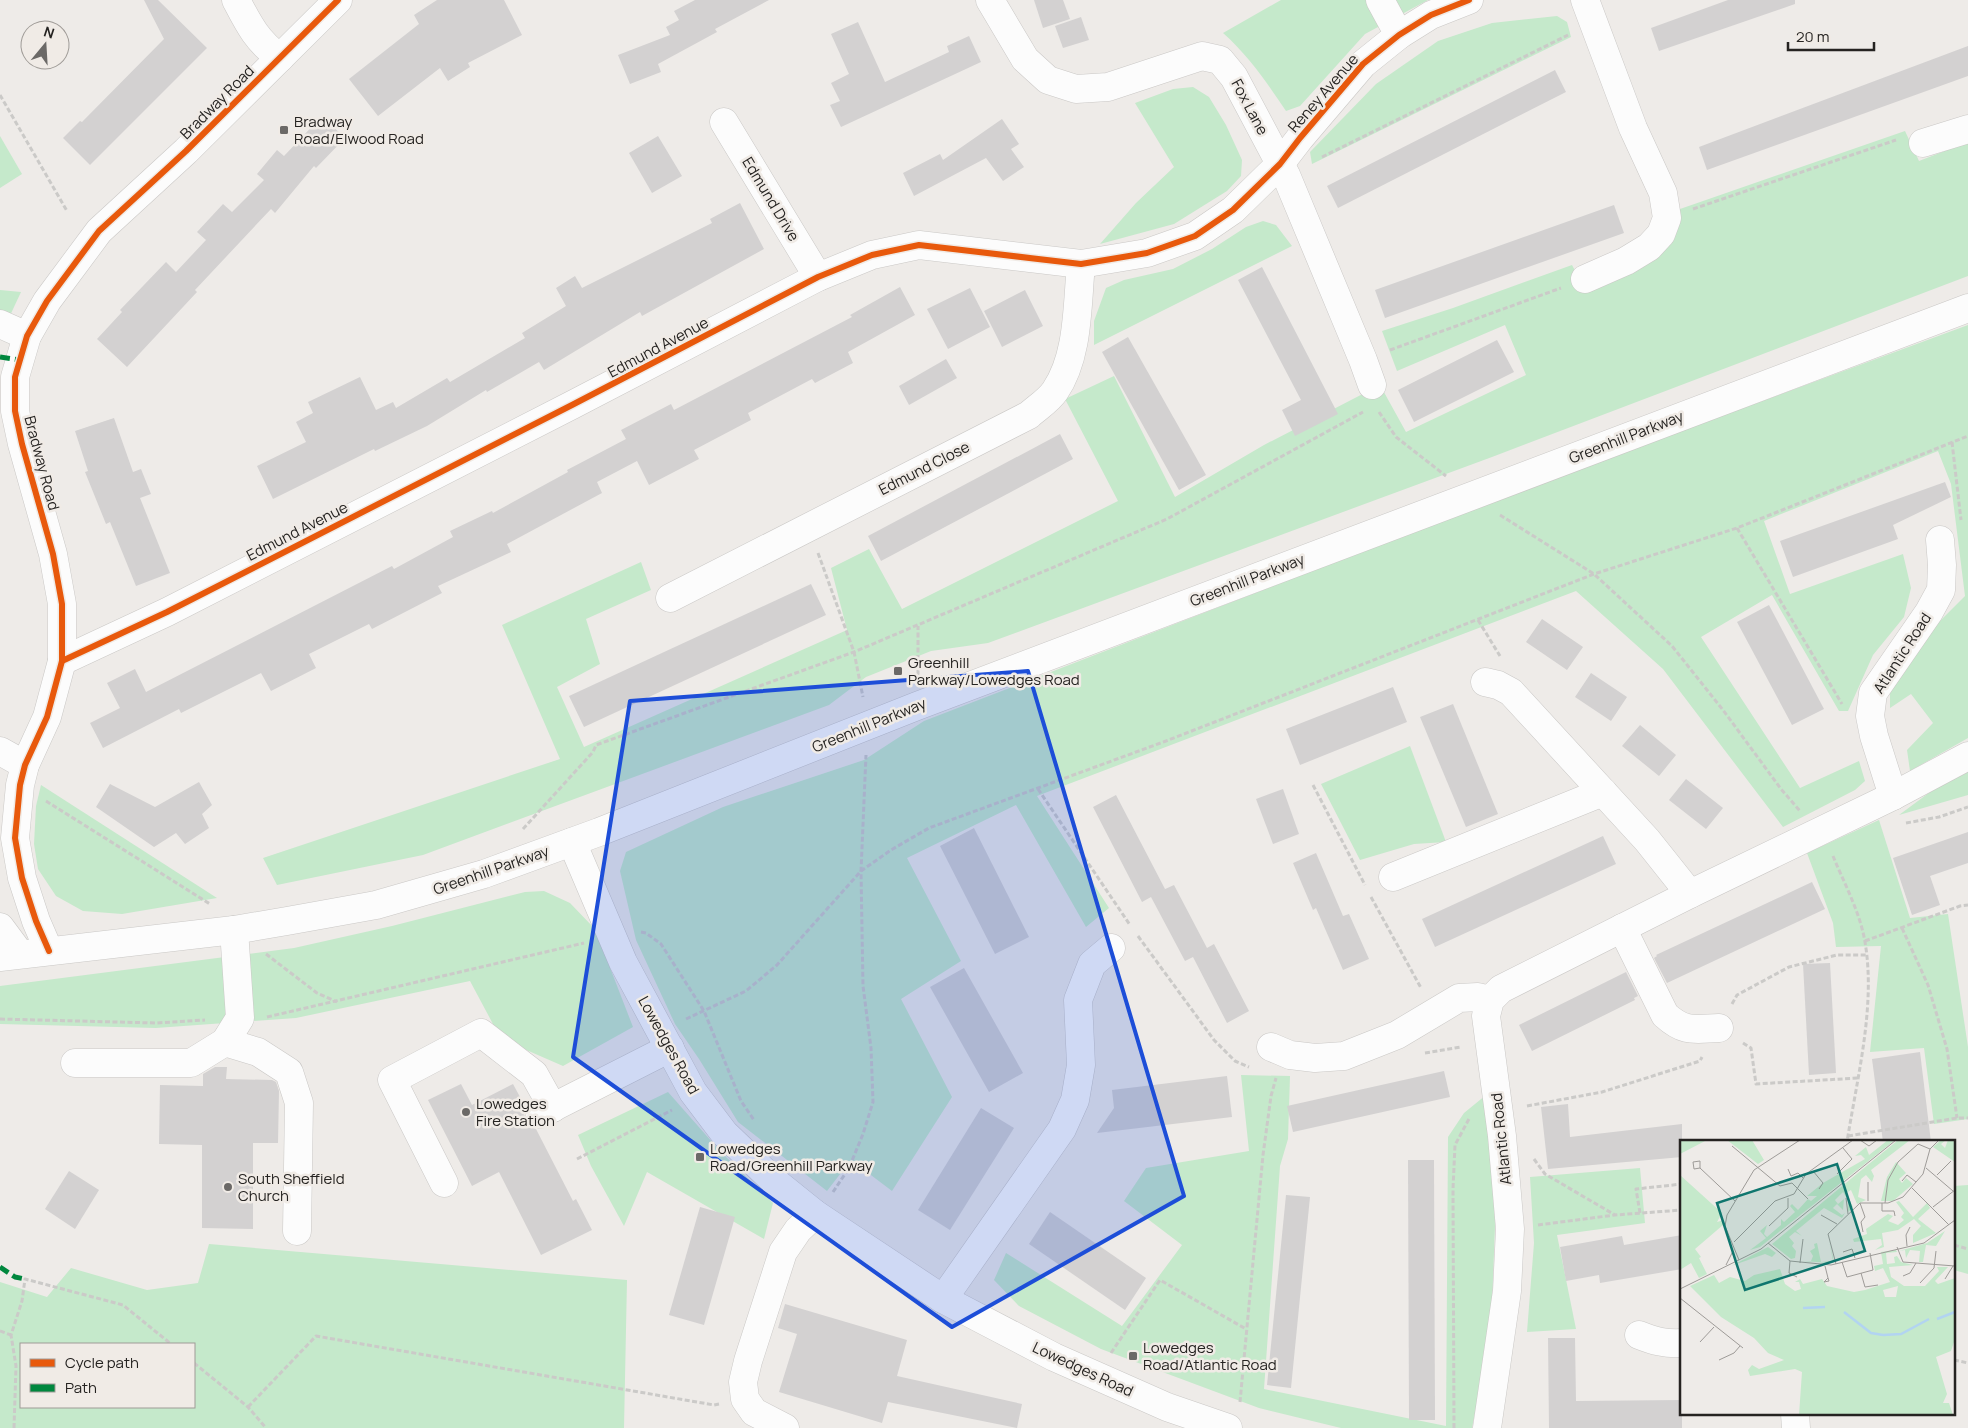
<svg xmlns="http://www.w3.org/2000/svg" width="1968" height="1428" font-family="Manrope,sans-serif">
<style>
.green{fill:#c5e9cb;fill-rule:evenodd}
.building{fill:#d3d1d1}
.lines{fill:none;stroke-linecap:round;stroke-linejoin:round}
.minor-casing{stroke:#cac8c6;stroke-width:29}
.major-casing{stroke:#cac8c6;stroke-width:29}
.path{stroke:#cbcac8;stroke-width:3;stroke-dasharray:5 2.5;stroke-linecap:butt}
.minor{stroke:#fcfcfc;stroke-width:28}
.major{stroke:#fcfcfc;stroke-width:28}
.quiet{stroke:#00873e;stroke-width:5;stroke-dasharray:10 5;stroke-linecap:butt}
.cycleway-casing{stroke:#f0ebe6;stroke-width:9}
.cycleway{stroke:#e8590c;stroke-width:6}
.marked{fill:#1d4ed8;fill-opacity:0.2;stroke:#1d4ed8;stroke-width:4;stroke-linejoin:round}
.poi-dot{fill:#6b6967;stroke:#f0ebe6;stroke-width:2}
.labels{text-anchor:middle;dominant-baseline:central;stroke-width:5;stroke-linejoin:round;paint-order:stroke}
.street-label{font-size:15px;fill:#252321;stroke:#f0ebe6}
.poi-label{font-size:15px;fill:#252321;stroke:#f0ebe6;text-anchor:start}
.inset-river{fill:none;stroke:#b2d4f1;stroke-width:2.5}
.inset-road{fill:none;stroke:#9e9b98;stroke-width:1}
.view{fill:#0f766e;fill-opacity:0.15;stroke:#0f766e;stroke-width:2.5}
.inset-edge{fill:none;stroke:#252321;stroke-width:2.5}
</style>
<rect width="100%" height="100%" fill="#eeebe8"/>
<!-- green -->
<g class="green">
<path d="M1281,0H1428L1365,34L1300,106L1286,111C1267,83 1249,56 1223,33Z"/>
<polygon points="1557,16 1567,22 1571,37 1312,164 1310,152 1376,84 1438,41 1492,23"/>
<polygon points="1193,87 1209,97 1226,125 1242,160 1241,176 1227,191 1174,224 1100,244 1136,203 1174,167 1135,103 1173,89"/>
<polygon points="1905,131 1919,161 1968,142 1968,276 1492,457 988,643 931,651 866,677 829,705 423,855 277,885 263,858 560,759 502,625 641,562 651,590 586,619 600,664 557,687 584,747 847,630 831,568 869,549 902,609 1118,501 1065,399 1114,376 1175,497 1264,445 1380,385 1406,432 1526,375 1505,325 1397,371 1382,331 1453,308 1572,265 1586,291 1669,240 1680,209"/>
<polygon points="0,136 22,174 0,188"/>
<polygon points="1263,221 1276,225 1292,246 1094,345 1094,321 1106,288 1124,280 1173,269 1212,249 1246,227"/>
<polygon points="0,290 21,292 0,337"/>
<polygon points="1968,325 1968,738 1910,771 1907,750 1933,723 1911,694 1890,708 1890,691 1935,626 1965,596 1951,484 1938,451 1764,521 1790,594 1903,554 1911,588 1904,617 1873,655 1848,711 1839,711 1772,595 1701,637 1800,788 1859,761 1865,781 1855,790 1783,827 1663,669 1576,591 1037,796 1109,908 1086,927 1016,805 907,858 961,961 901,999 952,1097 892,1191 851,1160 827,1191 738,1122 699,1059 675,1024 636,940 620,871 626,852 723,807 864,760 924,721 1516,492"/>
<polygon points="1410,746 1446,842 1414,844 1360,860 1321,784"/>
<polygon points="1968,771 1968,795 1899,815 1945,781"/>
<polygon points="41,785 217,898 122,914 83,911 56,896 38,869 34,844 36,806"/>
<polygon points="1879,820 1910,918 1948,914 1968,1047 1968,1119 1934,1124 1924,1048 1870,1052 1881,946 1836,947 1833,923 1807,853"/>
<polygon points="544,891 570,903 595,929 633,1027 563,1066 501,1039 470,981 296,1018 156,1028 0,1024 0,986 294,948 392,926 525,892"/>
<polygon points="1241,1075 1290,1076 1288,1139 1280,1166 1264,1389 1446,1426 1448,1137 1464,1113 1486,1095 1493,1117 1495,1226 1491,1333 1472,1428 1341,1428 1259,1408 1101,1349 1019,1306 994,1280 1006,1253 1122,1326 1182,1245 1124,1201 1146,1168 1249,1151"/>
<polygon points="668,1092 720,1151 773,1203 764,1239 647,1172 624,1226 591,1166 578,1135"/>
<polygon points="1640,1168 1645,1223 1557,1235 1576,1329 1527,1332 1534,1243 1530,1177"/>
<polygon points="1968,1185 1968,1274 1954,1270 1954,1186"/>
<path d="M209,1244L627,1280L624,1428H0V1282L47,1297L71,1268L147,1290L198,1283ZM21,1344H194V1407H21Z"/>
</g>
<!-- building -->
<g class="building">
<polygon points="144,0 158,0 207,48 90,165 63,138 80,121 82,122 164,39"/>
<polygon points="437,0 504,0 522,35 468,63 470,67 448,81 440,68 378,116 349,79 419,24 414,15"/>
<polygon points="695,0 769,0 715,29 717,32 658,64 661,72 630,84 618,55 670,35 666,27 679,20 674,11"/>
<polygon points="1034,0 1063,0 1070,19 1043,28"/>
<polygon points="1728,0 1795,0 1795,4 1659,51 1651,28"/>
<polygon points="1081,17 1089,40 1063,48 1055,26"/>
<polygon points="858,22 885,82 949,52 947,46 969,36 981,62 841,127 830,105 840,101 831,83 849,74 831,34"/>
<polygon points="1968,46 1968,76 1707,170 1699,147"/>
<polygon points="1555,70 1566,92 1338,208 1327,186"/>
<polygon points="322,116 345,138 316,168 314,166 275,213 271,209 195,290 197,292 127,367 97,339 122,312 120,310 166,262 176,272 206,240 197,232 223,204 232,212 264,180 257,174 277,150 284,156"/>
<polygon points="1002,119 1019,144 1011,149 1024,167 1003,181 986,158 914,196 903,173 940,154 943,160"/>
<polygon points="658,136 682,176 652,193 629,153"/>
<polygon points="740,203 764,249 642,316 640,312 544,370 539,362 487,392 486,390 427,426 375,451 374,449 273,499 257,466 306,442 296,422 313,413 308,402 360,377 376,410 393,402 396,408 447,378 450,382 525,338 522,333 566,306 556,288 575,276 582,288 712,223 710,219"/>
<polygon points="1614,205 1624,233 1385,318 1375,290"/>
<polygon points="1262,267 1338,414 1295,436 1282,410 1301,400 1238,280"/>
<polygon points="900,287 915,315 848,352 853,363 815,383 812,379 748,413 751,420 694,450 699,459 649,485 637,461 597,482 602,493 507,544 511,552 438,586 442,593 372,629 369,624 309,654 316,668 271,691 261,673 181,713 179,709 103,748 90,723 120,708 107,683 135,669 146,692 392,566 394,569 453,537 450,531 492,511 493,513 568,472 567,470 626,439 621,430 671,404 674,410 852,317 850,315"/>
<polygon points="970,288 990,327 948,349 927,309"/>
<polygon points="1025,290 1043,326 1002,347 984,311"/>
<polygon points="1128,337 1206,475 1179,490 1102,352"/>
<polygon points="1497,340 1514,372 1414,422 1398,390"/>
<polygon points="946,359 957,378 909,405 899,386"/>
<polygon points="114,418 133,472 141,469 151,494 140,498 170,573 136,586 110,522 106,524 85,472 88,471 75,431"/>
<polygon points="1060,434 1073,459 881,561 868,536"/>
<polygon points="1945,482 1951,497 1893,525 1898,539 1793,577 1780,541"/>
<polygon points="811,584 826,615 584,727 569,696"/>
<polygon points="1769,605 1824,709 1792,725 1737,622"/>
<polygon points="1542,619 1583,647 1567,670 1526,642"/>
<polygon points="1591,673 1627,697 1611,721 1575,697"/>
<polygon points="1393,687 1407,722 1300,765 1286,729"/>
<polygon points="1453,704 1498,814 1466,827 1420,717"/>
<polygon points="1640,725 1676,755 1659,776 1622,746"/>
<polygon points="1686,779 1723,808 1706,829 1669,800"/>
<polygon points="199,782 212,805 202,814 209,828 185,844 176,833 154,847 96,807 110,784 155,807"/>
<polygon points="1283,789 1299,834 1273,844 1256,799"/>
<polygon points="1116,795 1165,889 1163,890 1174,885 1207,948 1214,944 1249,1011 1227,1023 1193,957 1185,961 1151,897 1142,902 1093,807"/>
<polygon points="974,828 1029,937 995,954 940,846"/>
<polygon points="1968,832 1968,863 1930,876 1940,905 1912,915 1893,858"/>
<polygon points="1603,836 1616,864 1435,947 1422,919"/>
<polygon points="1316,853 1343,916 1349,914 1369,959 1343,970 1316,908 1313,910 1293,863"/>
<polygon points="1812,882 1825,909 1667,983 1654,958 1657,956 1656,955"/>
<polygon points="1830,963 1836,1073 1809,1075 1803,964"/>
<polygon points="964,968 1023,1073 989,1092 930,987"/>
<polygon points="1626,972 1638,996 1634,998 1635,1000 1532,1051 1519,1025"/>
<polygon points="1920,1052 1931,1142 1883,1142 1872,1059"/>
<polygon points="215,1067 227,1067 226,1079 272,1080 276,1082 279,1091 278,1143 253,1143 253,1229 202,1228 202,1145 159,1144 160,1085 203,1086 203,1074"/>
<polygon points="1444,1071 1450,1097 1293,1132 1287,1106"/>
<polygon points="1227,1076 1232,1117 1097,1133 1114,1108 1112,1090"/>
<polygon points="461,1084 472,1105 513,1084 526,1108 524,1114 526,1121 531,1127 536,1129 573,1201 576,1199 592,1230 541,1255 499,1172 472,1186 428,1100"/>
<polygon points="1568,1104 1570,1137 1682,1124 1682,1157 1548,1169 1541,1107"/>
<polygon points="981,1108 1014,1128 950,1230 918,1210"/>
<polygon points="1408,1160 1434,1160 1435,1420 1409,1420"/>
<polygon points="69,1171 99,1190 75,1229 45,1209"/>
<polygon points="1286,1195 1310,1197 1291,1388 1267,1385"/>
<polygon points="700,1207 735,1217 704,1325 669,1315"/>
<polygon points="1050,1212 1146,1278 1125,1310 1029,1244"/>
<polygon points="1682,1235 1682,1269 1600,1283 1599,1275 1566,1281 1560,1247 1622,1236 1624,1245"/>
<polygon points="785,1304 907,1340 897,1376 1022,1404 1017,1428 888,1402 882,1423 779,1392 797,1334 778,1328"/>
<polygon points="1548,1338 1575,1338 1576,1401 1682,1400 1682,1428 1549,1428"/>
</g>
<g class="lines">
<defs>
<g id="minor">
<path d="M236,0C249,25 257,41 280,58"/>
<polyline points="990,0 1025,59 1048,80 1076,89 1108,87 1202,56 1220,60 1234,77 1286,175 1363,360 1372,385"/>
<polyline points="1380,0 1399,35"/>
<polyline points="724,122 818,277"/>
<polyline points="1923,143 1968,129"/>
<polyline points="1585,279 1626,261 1649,247 1661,234 1667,218 1663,193 1633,128 1585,0"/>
<polyline points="0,324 27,336"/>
<path d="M670,598L1029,415C1038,407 1049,400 1055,391C1079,356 1077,305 1081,264"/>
<polyline points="62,661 167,612 572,405 818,277 872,255 919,245 1081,264 1147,253 1195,236 1233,210 1280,164 1300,138 1363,64 1399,35 1431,15 1469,0"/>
<polyline points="1485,682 1498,685 1511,692 1647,840 1690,894"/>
<polyline points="0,751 25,765"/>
<polyline points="1893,796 1874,736 1870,716 1873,693 1929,612 1941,590 1942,565 1940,540"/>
<polyline points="572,842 623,962 693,1092 724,1133 774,1181 815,1214 943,1299 1054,1357 1167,1407 1228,1428"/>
<polyline points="1393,877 1603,792"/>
<polyline points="0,927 20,954"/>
<path d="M1622,928L1665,1015C1685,1033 1694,1029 1719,1028"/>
<polyline points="49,951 36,921 22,878 15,838 20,785 25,765 47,717 62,661 62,604 53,554 22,444 15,411 15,377 27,336 47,301 99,231 186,151 338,0"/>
<polyline points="225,1042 258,1052 289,1072 299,1103 297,1231"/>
<polyline points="1271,1047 1290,1055 1315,1058 1344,1056 1397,1035 1459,998 1478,997 1490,1000"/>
<polyline points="75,1063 191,1063 225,1042 240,1018 234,930"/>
<polyline points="540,1114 670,1048"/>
<polyline points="444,1183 392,1080 481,1033 534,1074 553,1108"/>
<polyline points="943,1299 1062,1129 1075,1100 1081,1065 1078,1000 1092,964 1111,948"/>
<path d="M1639,1335C1654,1341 1665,1344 1682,1343"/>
<polyline points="1795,1414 1796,1428"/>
<polyline points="785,1428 754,1412 745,1399 743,1382 748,1361 783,1252 798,1230 815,1214"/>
<polyline points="1487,1428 1507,1291 1510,1229 1502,1136 1486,1016 1490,1000 1501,989 1690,894 1893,796 1968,756"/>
</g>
<polyline id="major" points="0,957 234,930 287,921 376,905 484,874 599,832 917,706 1968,308"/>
</defs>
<!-- minor casing -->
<use href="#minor" class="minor-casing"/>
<!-- major casing -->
<use href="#major" class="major-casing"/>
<!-- path -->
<g class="path">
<polyline points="0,95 67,211"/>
<polyline points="1322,157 1568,35"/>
<polyline points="1693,209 1896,140"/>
<polyline points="1390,350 1561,288"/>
<polyline points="1379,412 1396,437 1446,476"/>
<polyline points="1952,442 1961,520"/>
<polyline points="1500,515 1594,574 1672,646 1723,710 1781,789 1800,811"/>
<polyline points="1737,528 1842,704"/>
<polyline points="818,553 854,652 863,697"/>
<polyline points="1478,620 1500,656"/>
<polyline points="918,675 918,626"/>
<polyline points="1313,785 1365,885"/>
<polyline points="1038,789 1130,925"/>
<polyline points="46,801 210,904"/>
<polyline points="1906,823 1939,817 1968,807"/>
<polyline points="523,829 593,752 596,745 854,652 1167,519 1363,412"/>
<path d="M1833,856C1844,883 1860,912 1865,942C1876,1006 1857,1078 1847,1142"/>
<polyline points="1371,897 1421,988"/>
<polyline points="1902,928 1928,985 1947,1049 1957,1118"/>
<polyline points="641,932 646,933 661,944 704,1011 741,1101 754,1120"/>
<polyline points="1138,936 1214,1040 1235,1061 1249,1067"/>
<polyline points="1865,941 1960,906 1968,905"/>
<polyline points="266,954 317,993 337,1002"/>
<polyline points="1732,1004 1737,995 1789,967 1837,955 1866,955"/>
<polyline points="267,1017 584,943"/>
<polyline points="0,1019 156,1023 205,1020"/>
<polyline points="686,1019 746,991 777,965 861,871 891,850 929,828 1166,741 1594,574 1737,528 1968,436"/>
<polyline points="1743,1043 1751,1048 1756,1084 1858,1078"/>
<polyline points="1425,1053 1461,1047"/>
<polyline points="1527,1106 1602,1092 1700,1061 1702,1057"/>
<polyline points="1848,1136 1957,1118 1968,1118"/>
<polyline points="577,1159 672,1110"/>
<polyline points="1534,1159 1545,1174 1615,1215"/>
<polyline points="833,1192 849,1168 863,1134 873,1102 871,1048 863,986 861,871 866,755"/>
<polyline points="1640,1213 1636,1189 1682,1184"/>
<polyline points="1538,1225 1615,1215 1682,1210"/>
<polyline points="1954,1245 1968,1249"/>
<polyline points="0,1331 11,1335"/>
<polyline points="1111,1353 1160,1280 1246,1329"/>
<polyline points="1954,1360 1968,1363"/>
<polyline points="194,1363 248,1407 266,1428"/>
<polyline points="1240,1402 1263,1155 1271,1096 1276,1078"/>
<polyline points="248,1407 316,1336 714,1405 719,1404"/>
<polyline points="14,1428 16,1366 11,1335 22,1301 25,1279 123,1305 171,1344"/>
<polyline points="1454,1428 1453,1189 1455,1145 1470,1117"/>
</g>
<!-- minor -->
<use href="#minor" class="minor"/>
<!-- major -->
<use href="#major" class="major"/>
<!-- quiet -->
<g class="quiet">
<polyline points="0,357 20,360"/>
<polyline points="0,1267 15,1277 25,1279"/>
</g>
<defs>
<g id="cycleway">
<polyline points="62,661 167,612 572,405 818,277 872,255 919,245 1081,264 1147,253 1195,236 1233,210 1280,164 1300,138 1363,64 1399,35 1431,15 1469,0"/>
<polyline points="49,951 36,921 22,878 15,838 20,785 25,765 47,717 62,661 62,604 53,554 22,444 15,411 15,377 27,336 47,301 99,231 186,151 338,0"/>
</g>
</defs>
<!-- cycleway casing -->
<use href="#cycleway" class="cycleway-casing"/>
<!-- cycleway -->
<use href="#cycleway" class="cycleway"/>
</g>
<!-- marked area -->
<path class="marked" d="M1028,671L1184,1196L952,1327L573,1057L630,701Z"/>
<!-- markers -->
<g class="poi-dot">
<rect x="279" y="125" width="10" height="10" rx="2.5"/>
<rect x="893" y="666" width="10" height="10" rx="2.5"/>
<circle cx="466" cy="1112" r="5"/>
<rect x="695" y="1152" width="10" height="10" rx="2.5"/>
<circle cx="228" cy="1187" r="5"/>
<rect x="1128" y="1351" width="10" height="10" rx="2.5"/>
</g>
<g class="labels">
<!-- street labels -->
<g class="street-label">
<text transform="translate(1323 93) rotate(-49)">Reney Avenue</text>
<text transform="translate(217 102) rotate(-45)">Bradway Road</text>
<text transform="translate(1250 107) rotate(62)">Fox Lane</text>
<text transform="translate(771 199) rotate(59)">Edmund Drive</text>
<text transform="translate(658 347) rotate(-28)">Edmund Avenue</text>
<text transform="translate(1626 437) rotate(-21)">Greenhill Parkway</text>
<text transform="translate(42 463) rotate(75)">Bradway Road</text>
<text transform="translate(924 468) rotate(-27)">Edmund Close</text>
<text transform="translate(297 531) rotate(-27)">Edmund Avenue</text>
<text transform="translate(1247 580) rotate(-21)">Greenhill Parkway</text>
<text transform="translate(1902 653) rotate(-57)">Atlantic Road</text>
<text transform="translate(869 725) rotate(-22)">Greenhill Parkway</text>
<text transform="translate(491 870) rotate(-19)">Greenhill Parkway</text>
<text transform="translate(669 1045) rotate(61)">Lowedges Road</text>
<text transform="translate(1501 1139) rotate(-96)">Atlantic Road</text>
<text transform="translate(1083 1369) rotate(25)">Lowedges Road</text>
</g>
<!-- poi labels -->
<g class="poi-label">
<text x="294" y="121">Bradway<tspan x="294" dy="17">Road/Elwood Road</tspan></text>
<text x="908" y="662">Greenhill<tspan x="908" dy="17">Parkway/Lowedges Road</tspan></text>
<text x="476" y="1103">Lowedges<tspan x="476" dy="17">Fire Station</tspan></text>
<text x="710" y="1148">Lowedges<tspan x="710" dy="17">Road/Greenhill Parkway</tspan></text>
<text x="238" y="1178">South Sheffield<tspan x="238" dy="17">Church</tspan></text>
<text x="1143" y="1347">Lowedges<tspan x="1143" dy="17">Road/Atlantic Road</tspan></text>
</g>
</g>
<!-- overview -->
<g transform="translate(1680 1140)">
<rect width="275" height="275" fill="#eeebe8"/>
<path d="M0,0H27L0,14ZM47,0H72L84,20L78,24ZM208,0H215L80,107L70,110L86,98L80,91L87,85L84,94L87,97L101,85V79L104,82L115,72L110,66L112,64L118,70L128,59L131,61L137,56H127L143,43L185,19L181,15L175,16L186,7L189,15ZM218,0H230L191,30L194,36L192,42L186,35L181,39L178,57L186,60L177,64L171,50L166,53L173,67L168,72V60L163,52L155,60L158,64L164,59L163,70L157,64L153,68L162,75L165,73L162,78L144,68L116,91L122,96L115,92L109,97L114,103L112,106L116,111L115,118L111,119L92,104ZM261,0H266L261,4L265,8L268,0H275V22L253,7ZM216,22L226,33L219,39L222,43L226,38L233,44L213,61H201L207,37ZM0,35L42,73L37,82L44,80L43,85L15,109L21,117L19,118L27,134L19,138L11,123L0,130ZM219,61L233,77L247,63L250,68L238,79L256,93L233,103V95L241,86L234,79L218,90L202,93L204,107L195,110L202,105L201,99L174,102L173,99L187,94L186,89L208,74L213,76L208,81L218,85L224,80L221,77L224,73L216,62ZM265,91L256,106L246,105L243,122H239L240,111L230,110L226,118L225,110L219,111L247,103ZM149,100L154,122L150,123L123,121H131L133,116L130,111L135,108L134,104L137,103L141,122L153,121ZM88,107L96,113L92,117L85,114L51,126ZM216,110L217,112L206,113L207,124L215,123L214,117L217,116L221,122L233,125L209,127L211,137L224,146H245L259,131L257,127H268L255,141L258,144L275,138V199L271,211L256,217L267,254L263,263H269L273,275H119L122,232L115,229L70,236L68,230L72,225L79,229L104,220L88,213L74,198L41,177L10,146L34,135L39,143L50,137L65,141L74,135L100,129L105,144L115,151L121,149L119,142H115L120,139L123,144L142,139L147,146L174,152L185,150L210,142L203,128L195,131L194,126L203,124L201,112ZM218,146L216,157H205L203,150Z" fill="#c5e9cb" fill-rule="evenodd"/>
<path class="inset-river" d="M123,168L145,167M164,172L191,193L203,195L221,194L249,179M257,179L275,172"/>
<path class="inset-road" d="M180,0L189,6L197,0M52,6L100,46L112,43L128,59M20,28V21L13,22L14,29L20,28L55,61M246,28L273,51M108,29L111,36L118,33L123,38M133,31L143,43L139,49M157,34L172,19L163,8M257,35L271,21M222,41L227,35L236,42M232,48L269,85M166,58L168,74M188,61V42M180,63L185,77L181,82L183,92M202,63V71H214L215,76M205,63L208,40L218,22L238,4L250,9M253,67L275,50M141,75L157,84M89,86L108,68V58M54,102L95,61L114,54L126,34L173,0M88,103L110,121L151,125L244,103L275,80M227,106L226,95L230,87M217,107L223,122L275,126M163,112L172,109L175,118M59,120L45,86L47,75L74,30L120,0M110,121L109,133L117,137M162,122L167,137L193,130L190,113M120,123L123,99M156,124L148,94L180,63H208L223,57L243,34L250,9L259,0M46,125L53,111M145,126L148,138L149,141L144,142L148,138M181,133L185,147L198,145M223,136L230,133L236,123M265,139L273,126M240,143L254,128L256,111M0,149L81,109L216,0M0,158L63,208M20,202L34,187M39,220L54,213L60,206"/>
<path class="view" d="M157,24L185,111L65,150L37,63Z"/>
<rect width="275" height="275" class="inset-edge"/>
</g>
<!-- legend -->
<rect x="20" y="1343" width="175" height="65" fill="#f0ebe6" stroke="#9f9b97"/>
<rect x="30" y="1359" width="25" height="8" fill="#e8590c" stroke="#9f9b97"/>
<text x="65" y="1368" font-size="15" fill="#252321">Cycle path</text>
<rect x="30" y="1384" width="25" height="8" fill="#00873e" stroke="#9f9b97"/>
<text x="65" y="1393" font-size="15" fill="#252321">Path</text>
<!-- north arrow -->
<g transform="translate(45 45) rotate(18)"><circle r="24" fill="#f0ebe6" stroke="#9f9b97"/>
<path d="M0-4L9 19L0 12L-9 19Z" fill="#6b6967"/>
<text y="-8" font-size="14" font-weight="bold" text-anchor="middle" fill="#252321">N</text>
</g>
<!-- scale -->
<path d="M1788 42v8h86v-8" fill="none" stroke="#252321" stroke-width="2.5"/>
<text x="1796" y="42" font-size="15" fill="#252321" stroke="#f0ebe6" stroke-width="4" paint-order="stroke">20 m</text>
</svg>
